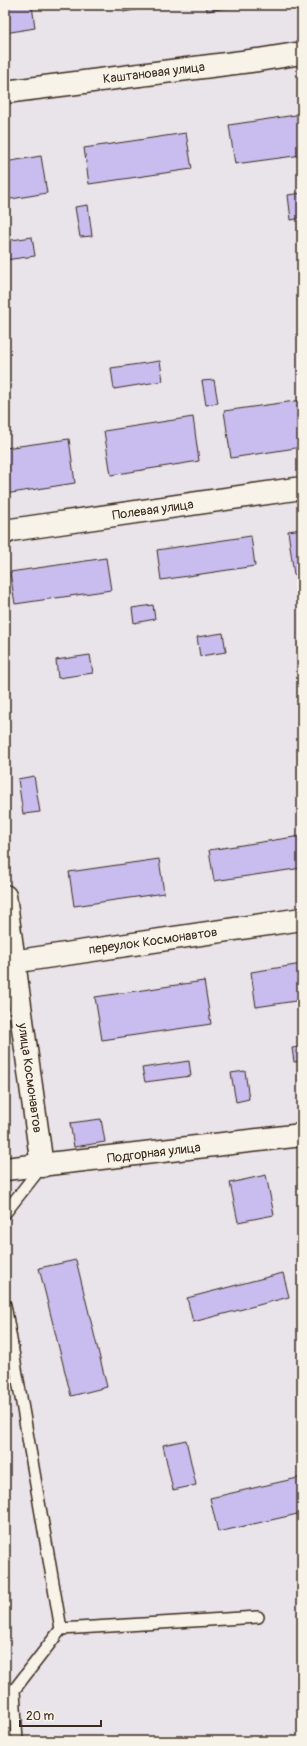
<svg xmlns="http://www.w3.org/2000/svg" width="307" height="1746" font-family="Pangolin,sans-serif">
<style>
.building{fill:#c9bdef;stroke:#3b2a1e}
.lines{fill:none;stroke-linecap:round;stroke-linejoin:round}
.service-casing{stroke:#3b2a1e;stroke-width:14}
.minor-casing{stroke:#3b2a1e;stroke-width:25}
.service{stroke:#f7f3e8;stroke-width:11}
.minor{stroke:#f7f3e8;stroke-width:22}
.labels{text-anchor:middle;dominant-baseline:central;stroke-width:3;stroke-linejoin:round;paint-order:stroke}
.street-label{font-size:13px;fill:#3b2a1e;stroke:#f7f3e8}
</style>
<rect width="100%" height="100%" fill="#e9e3ea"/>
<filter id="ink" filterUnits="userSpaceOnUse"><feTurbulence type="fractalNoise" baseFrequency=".025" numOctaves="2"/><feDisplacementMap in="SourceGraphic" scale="8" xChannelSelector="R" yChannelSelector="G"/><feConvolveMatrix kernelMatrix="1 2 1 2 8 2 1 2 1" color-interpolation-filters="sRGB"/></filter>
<g filter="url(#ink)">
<!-- building -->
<g class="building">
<polygon points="5,5 32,5 35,28 5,33"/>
<polygon points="122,5 165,5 123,12"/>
<polygon points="206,5 239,5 239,6 207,11"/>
<polygon points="302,114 302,155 235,164 229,125"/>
<polygon points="186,133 192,169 89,184 84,148"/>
<polygon points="41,156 47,193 5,200 5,162"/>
<polygon points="302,193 302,218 291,220 288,195"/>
<polygon points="88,205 92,236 80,237 75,207"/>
<polygon points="32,237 35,256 5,260 5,241"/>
<polygon points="160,361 163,381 114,389 111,368"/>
<polygon points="214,380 218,403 206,405 202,381"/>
<polygon points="302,400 302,447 231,458 224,411"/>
<polygon points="193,417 199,461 111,475 104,431"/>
<polygon points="69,439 75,483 5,494 5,448"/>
<polygon points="302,529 302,574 294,575 288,531"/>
<polygon points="251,536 255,566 161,580 157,550"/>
<polygon points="106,558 111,590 15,604 10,572"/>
<polygon points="153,605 155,619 134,623 132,608"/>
<polygon points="223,633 226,652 200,656 197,637"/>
<polygon points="90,655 93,673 58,678 56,660"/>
<polygon points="34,776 40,812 23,814 18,779"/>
<polygon points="301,836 302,868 214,881 209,850"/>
<polygon points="159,859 164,893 74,906 69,872"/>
<polygon points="302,964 302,1000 256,1007 251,972"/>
<polygon points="204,981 211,1024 102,1040 95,997"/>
<polygon points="302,1047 302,1061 294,1062 292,1048"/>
<polygon points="189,1061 191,1076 145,1082 142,1068"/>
<polygon points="245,1071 249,1099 236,1102 231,1073"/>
<polygon points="101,1119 105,1142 74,1147 70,1123"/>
<polygon points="266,1175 274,1215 238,1222 230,1183"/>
<polygon points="76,1260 107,1387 71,1396 39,1268"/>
<polygon points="283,1273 289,1297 193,1322 187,1298"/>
<polygon points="186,1440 196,1485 173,1490 163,1445"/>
<polygon points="302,1477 302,1513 218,1532 210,1498"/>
</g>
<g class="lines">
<defs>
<g id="service">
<polyline points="5,1213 42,1166"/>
<polyline points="5,1305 61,1629 258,1617"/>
<polyline points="17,1741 14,1690 61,1629"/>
</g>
<g id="minor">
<polyline points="5,92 258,60 302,53"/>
<polyline points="5,533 11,530 302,488"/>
<polyline points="5,896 42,1166"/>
<polyline points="5,963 302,919"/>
<polyline points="5,1169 302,1135"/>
</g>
</defs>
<!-- service casing -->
<use href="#service" class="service-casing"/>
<!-- minor casing -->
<use href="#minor" class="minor-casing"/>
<!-- service -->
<use href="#service" class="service"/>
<!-- minor -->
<use href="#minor" class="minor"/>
</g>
</g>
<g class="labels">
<!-- street labels -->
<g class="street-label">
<text transform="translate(154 73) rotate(-7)">Каштановая улица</text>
<text transform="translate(153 510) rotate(-8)">Полевая улица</text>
<text transform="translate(153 941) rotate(-8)">переулок Космонавтов</text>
<text transform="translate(30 1078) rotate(82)">улица Космонавтов</text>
<text transform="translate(154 1153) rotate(-7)">Подгорная улица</text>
</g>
</g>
<!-- margin -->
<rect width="307" height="1746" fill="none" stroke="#f7f3e8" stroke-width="20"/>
<rect x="10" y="10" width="287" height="1726" fill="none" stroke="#3b2a1e" stroke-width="1.5" filter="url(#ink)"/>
<!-- scale -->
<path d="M20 1720v6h81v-6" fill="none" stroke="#3b2a1e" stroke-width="2"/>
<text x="26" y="1720" font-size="12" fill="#3b2a1e" stroke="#f7f3e8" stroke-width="3" paint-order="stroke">20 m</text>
</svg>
